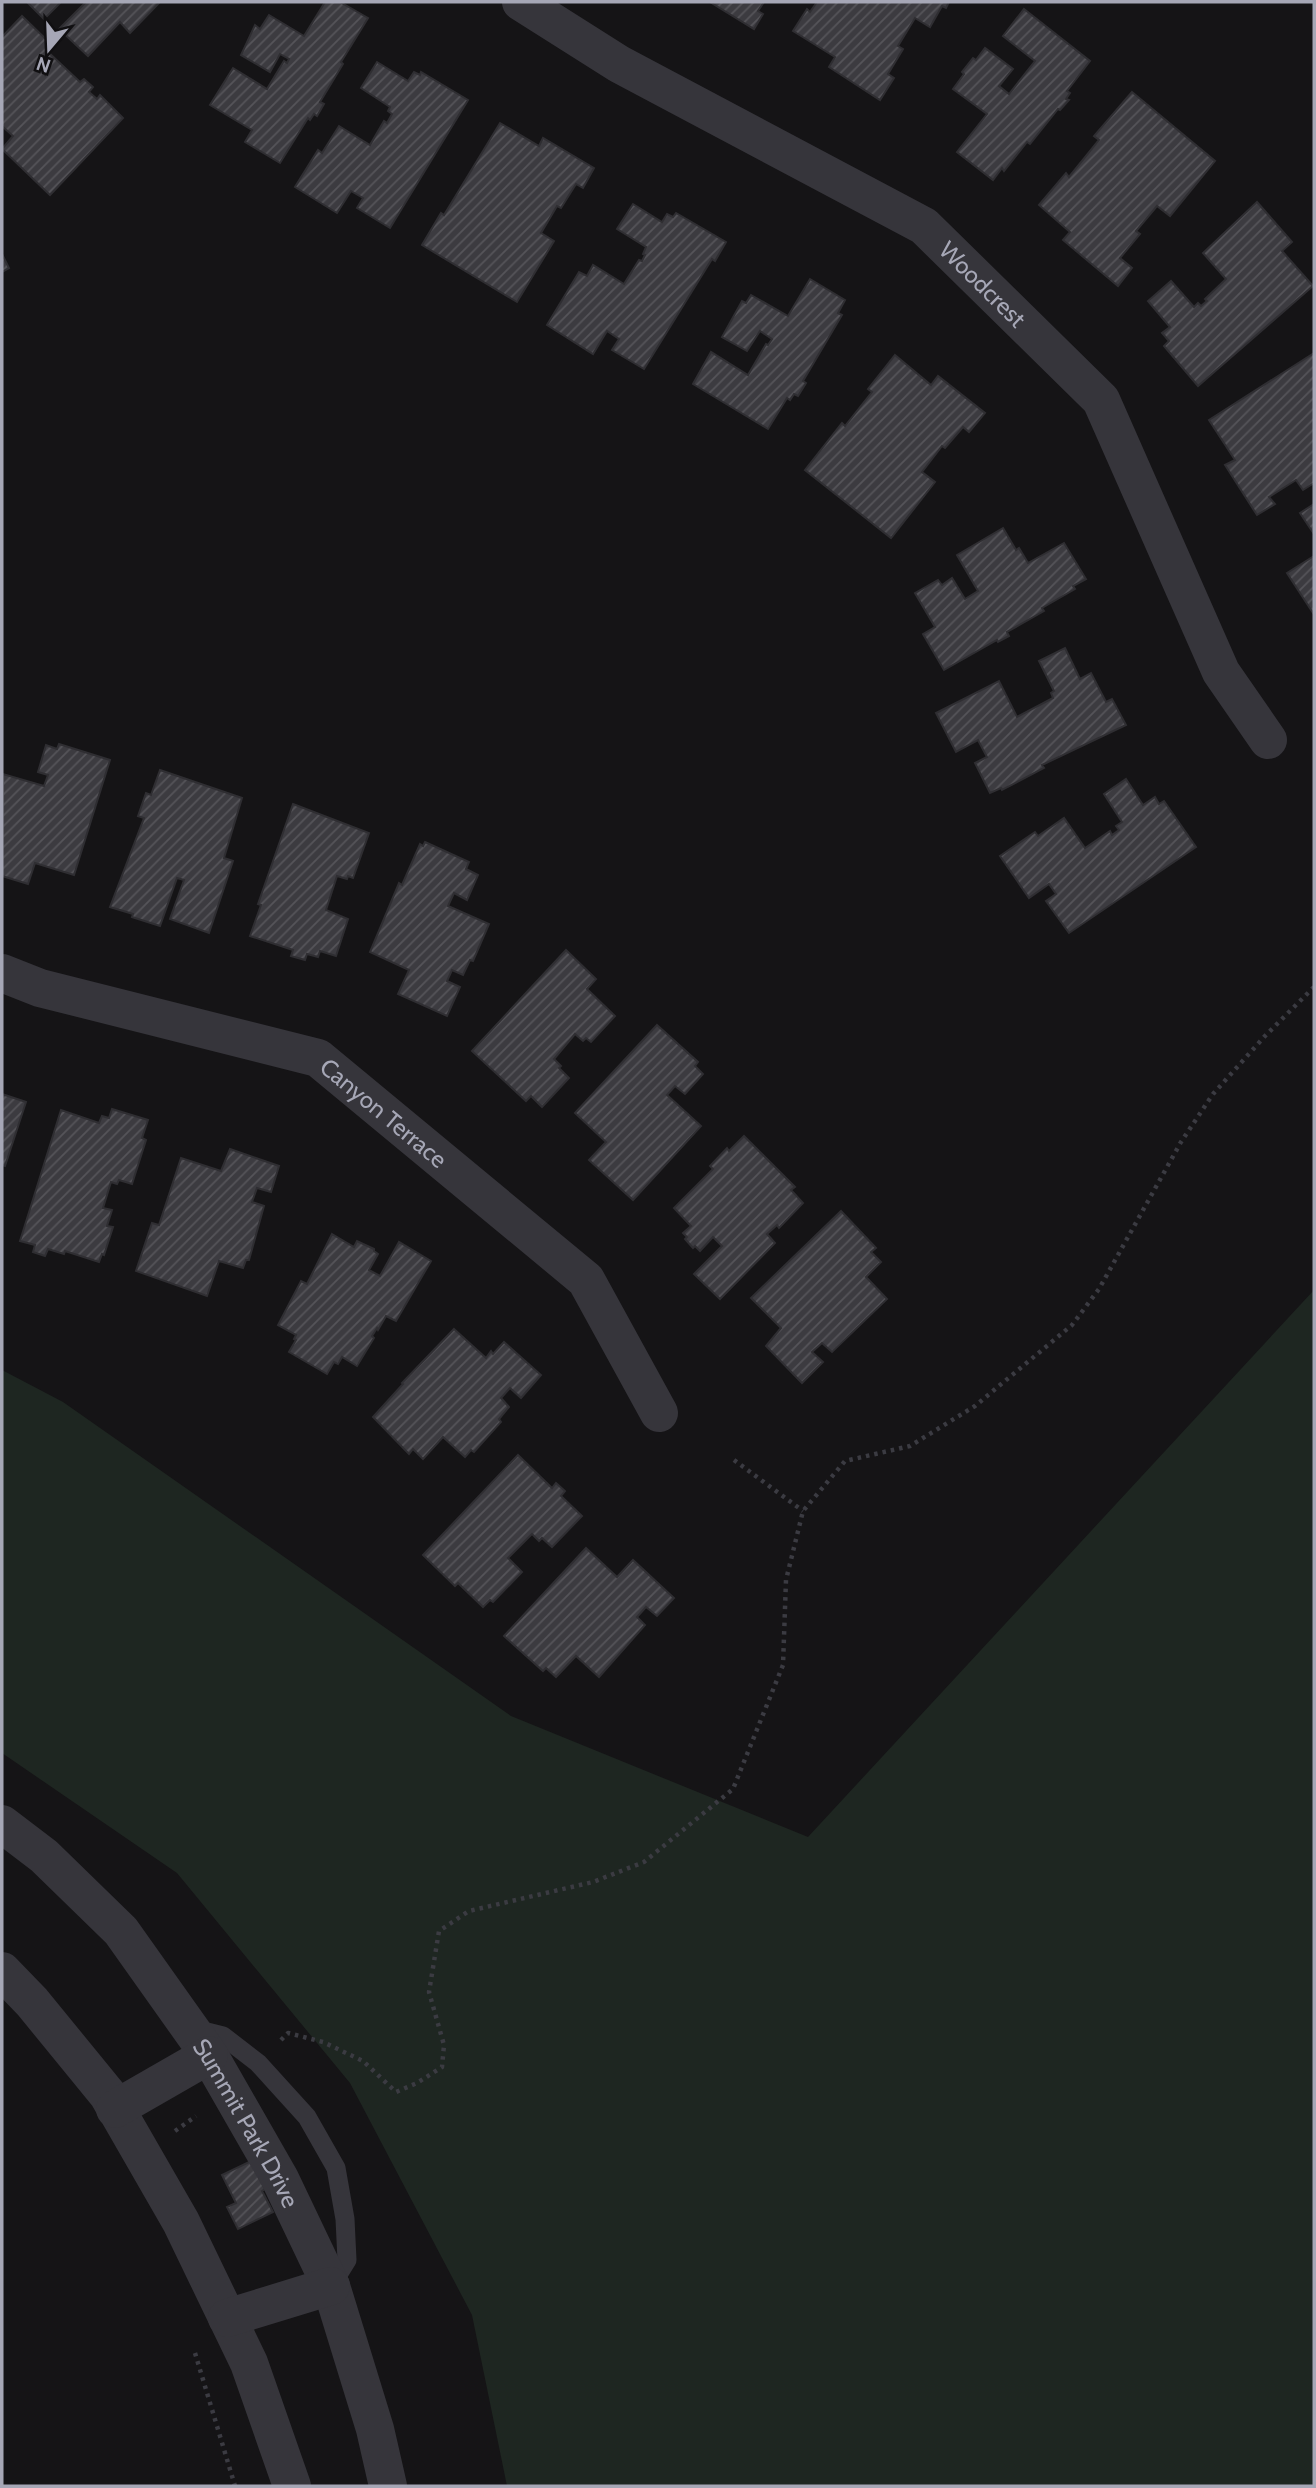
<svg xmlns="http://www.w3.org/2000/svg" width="1316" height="2488" font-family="Cabin,sans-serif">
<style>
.green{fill:#1e2621}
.building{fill:url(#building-hatch);stroke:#2f2e32;stroke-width:2}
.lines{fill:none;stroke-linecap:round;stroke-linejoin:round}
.path{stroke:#3b3b42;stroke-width:4.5;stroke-dasharray:3.5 5;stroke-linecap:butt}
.service{stroke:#36353b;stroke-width:19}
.minor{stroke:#36353b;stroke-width:38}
.tertiary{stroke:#36353b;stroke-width:38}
.labels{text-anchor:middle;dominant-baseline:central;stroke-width:7;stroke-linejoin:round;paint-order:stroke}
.street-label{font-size:24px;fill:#a6a7b6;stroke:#100f11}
</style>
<defs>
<pattern id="building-hatch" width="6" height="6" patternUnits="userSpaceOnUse" patternTransform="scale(1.75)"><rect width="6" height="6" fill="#3c3b40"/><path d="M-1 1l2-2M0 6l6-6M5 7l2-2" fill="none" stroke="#555459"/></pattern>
</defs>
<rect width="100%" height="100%" fill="#151416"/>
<!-- green -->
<polygon class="green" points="1314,1290 1314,2486 507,2486 472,2315 350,2083 177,1873 2,1753 2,1370 63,1402 511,1716 808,1837"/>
<!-- building -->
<g class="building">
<polygon points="27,2 61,2 44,19"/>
<polygon points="86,2 157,2 159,3 130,33 120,22 88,56 59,29"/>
<polygon points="325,2 340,2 368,18 341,62 343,64 320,102 324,104 317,116 314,114 310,120 308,118 280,163 245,142 252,130 210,105 233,68 267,89 284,61 287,63 289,59 280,54 270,72 241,55 255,25 260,29 269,15 304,36"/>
<polygon points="710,2 764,2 758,11 763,14 754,29"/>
<polygon points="817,2 949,2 946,8 942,6 930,27 915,18 898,46 903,49 888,74 894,78 880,100 829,67 835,57 793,31 807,9 810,12"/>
<polygon points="1024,9 1090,61 1067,91 1070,93 1066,99 1069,100 1060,110 1058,109 1030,144 1027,142 1004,171 1002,168 993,180 957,152 987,114 953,89 964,74 962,72 973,58 976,60 985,48 1013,69 999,86 1009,94 1035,61 1003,36"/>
<polygon points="22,16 53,46 48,52 80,82 84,79 93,87 89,92 97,99 100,95 123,118 50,195 2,149 13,136 2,126 2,37"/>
<polygon points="377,62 408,81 414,72 420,75 421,72 468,100 390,228 357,208 363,198 351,191 337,213 295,187 318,150 322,153 339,126 370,145 384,121 387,123 392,114 388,111 390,107 361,88"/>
<polygon points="1132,92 1215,161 1170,216 1157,206 1136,231 1140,234 1120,258 1132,268 1118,286 1063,240 1070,232 1039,205 1066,173 1069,177 1099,140 1094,136"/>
<polygon points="500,123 539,146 543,138 594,168 583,188 576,184 561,208 557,206 541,233 554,241 517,302 422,245 441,213 444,215"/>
<polygon points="1257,202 1292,242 1282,251 1313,286 1198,386 1164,346 1169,341 1162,333 1170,327 1148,301 1171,281 1194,307 1198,303 1201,306 1207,301 1205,299 1226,279 1203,253"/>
<polygon points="633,204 662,222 667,214 673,217 676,213 726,242 715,261 712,259 644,369 612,350 619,339 607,331 593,354 547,325 579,272 587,276 593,265 624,284 639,260 642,261 645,255 643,254 646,247 617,229"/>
<polygon points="2,254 9,268 2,272"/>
<polygon points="810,279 845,300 838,313 842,315 803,381 806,383 798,396 794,394 790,400 787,398 768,429 693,384 711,352 748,375 766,344 768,345 772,339 760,331 747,351 722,337 742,301 746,303 751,295 788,316"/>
<polygon points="1314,353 1314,483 1303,490 1296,480 1269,497 1275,504 1257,515 1225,465 1235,460 1209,420"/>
<polygon points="895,355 931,385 938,376 985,413 969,432 963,427 945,448 942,446 922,472 935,482 891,538 805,470 842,423 845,426 872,392 868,389"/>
<polygon points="1314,504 1314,534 1300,513"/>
<polygon points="1003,528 1016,550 1019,548 1028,563 1064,543 1086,579 1073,586 1075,589 1042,608 1044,611 1007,632 1009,636 998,642 997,640 944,670 923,634 935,627 915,593 938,580 942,585 952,578 965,599 978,591 957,555"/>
<polygon points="1314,556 1314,612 1313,613 1287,573"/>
<polygon points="1065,648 1080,679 1091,673 1106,702 1112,699 1126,725 1042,765 1044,768 1002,790 1001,788 990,793 975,763 987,757 978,740 956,752 936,713 999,681 1017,717 1053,698 1051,693 1054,691 1039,661"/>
<polygon points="59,744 110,760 74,875 35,863 28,884 2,876 3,774 44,786 48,775 38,772 46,745 57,749"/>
<polygon points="160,770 242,798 224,858 233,861 209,933 170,919 184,880 177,878 160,926 132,917 133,914 110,907 144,818 138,816 146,793 151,795"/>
<polygon points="1126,779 1143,805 1155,797 1159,804 1164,801 1196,847 1069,933 1046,901 1056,894 1049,884 1029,898 1000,856 1035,832 1038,836 1064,818 1085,848 1110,831 1112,835 1119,830 1116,826 1122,822 1104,794"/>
<polygon points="293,804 369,833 353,878 348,876 347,879 337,876 326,910 348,919 336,956 320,951 318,957 307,954 305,960 291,956 293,950 250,936 261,905 258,904"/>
<polygon points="425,842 469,862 466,869 478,875 467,900 454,893 448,906 489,924 473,961 470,960 463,975 452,970 447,981 460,987 447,1016 398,994 409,970 370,952 399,883 402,885 420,844 423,846"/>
<polygon points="566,950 596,979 587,989 615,1016 591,1042 586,1038 583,1041 575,1034 554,1059 561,1066 559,1068 569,1078 542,1107 531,1096 526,1101 472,1051"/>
<polygon points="657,1025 698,1062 695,1066 703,1074 685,1094 675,1086 667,1095 701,1126 633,1200 589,1160 606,1142 575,1113"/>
<polygon points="2,1094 26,1102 5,1166 2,1165"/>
<polygon points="112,1109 148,1120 142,1138 146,1140 132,1184 119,1180 117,1184 111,1182 103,1208 112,1210 107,1226 113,1227 104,1255 102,1254 99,1262 65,1251 64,1254 48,1249 45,1256 33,1252 35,1245 20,1241 61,1110 99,1123 102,1116 109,1118"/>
<polygon points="744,1136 795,1187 791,1190 803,1203 779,1228 777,1225 767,1234 775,1243 720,1299 694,1274 722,1246 713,1237 700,1251 695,1246 693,1248 685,1239 687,1237 683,1233 691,1226 674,1208 713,1169 710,1166 727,1148 729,1151"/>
<polygon points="230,1149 279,1166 271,1192 257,1188 252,1202 264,1206 249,1260 246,1260 243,1268 219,1261 207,1296 136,1271 152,1223 159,1225 181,1158 221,1171"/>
<polygon points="841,1211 876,1248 871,1252 881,1262 866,1277 887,1299 832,1352 822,1343 812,1352 823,1362 802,1383 766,1346 781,1328 751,1298"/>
<polygon points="332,1234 354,1247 357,1241 374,1249 374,1251 378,1254 369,1270 380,1276 399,1242 431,1261 396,1321 386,1316 378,1330 377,1328 372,1336 374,1338 357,1366 342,1357 338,1364 334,1362 327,1374 289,1352 296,1340 294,1339 296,1335 278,1325 301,1281 307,1284"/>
<polygon points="454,1329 486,1358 491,1351 493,1354 504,1342 541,1375 521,1398 510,1388 501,1398 509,1407 499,1419 501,1422 474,1452 471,1450 465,1457 443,1437 423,1459 413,1449 409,1454 373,1417 403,1384 402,1383"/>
<polygon points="518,1455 552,1488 556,1483 565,1491 561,1496 582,1516 552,1547 542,1538 539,1541 532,1534 508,1558 522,1572 493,1602 490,1600 483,1607 458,1583 455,1586 423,1555"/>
<polygon points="586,1548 617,1577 633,1560 674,1598 657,1616 646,1607 637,1617 645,1625 599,1677 576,1656 556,1677 546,1668 543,1671 504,1636"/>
<polygon points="251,2161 265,2189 262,2191 273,2212 238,2229 227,2207 236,2203 222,2175"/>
</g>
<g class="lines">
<!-- path -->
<g class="path">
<polyline points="734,1460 803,1511"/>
<polyline points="281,2040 288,2033 323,2042 363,2061 396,2092 417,2083 442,2067 444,2045 429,1992 439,1931 469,1911 593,1882 644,1862 733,1789 783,1665 786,1580 803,1511 845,1461 910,1446 975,1406 1072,1325 1099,1289 1181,1142 1213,1094 1265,1036 1314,987"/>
<polyline points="175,2131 196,2116"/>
<polyline points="195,2353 235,2486"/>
</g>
<!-- service -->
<polyline class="service" points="195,2029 223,2036 258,2063 307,2117 336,2168 345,2219 347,2260 331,2286"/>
<!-- minor -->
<g class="minor">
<path id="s1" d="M521,2L619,64L924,226L1101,400L1221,672L1268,740"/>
<path id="s2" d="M2,973L40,988L318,1058L586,1280L659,1413"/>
</g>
<!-- tertiary -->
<g class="tertiary">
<path id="s3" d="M2,1824L44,1856L121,1931L209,2055L280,2179L331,2286L375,2429L388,2486"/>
<polyline points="2,1971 32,2002 108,2095 181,2222 249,2363 292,2486"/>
<polyline points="115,2109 209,2055"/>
<polyline points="227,2318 331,2286"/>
</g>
</g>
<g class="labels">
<!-- street labels -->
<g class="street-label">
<text stroke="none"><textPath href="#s1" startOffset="544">Woodcrest</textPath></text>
<text stroke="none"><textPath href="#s2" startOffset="413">Canyon Terrace</textPath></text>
<text stroke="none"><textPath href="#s3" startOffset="390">Summit Park Drive</textPath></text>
</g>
</g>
<!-- border -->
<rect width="1316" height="2488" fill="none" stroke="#a6a7b6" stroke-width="7"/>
<!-- north arrow -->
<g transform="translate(49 49) rotate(199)" stroke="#100f11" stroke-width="5" paint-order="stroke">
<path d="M0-5L12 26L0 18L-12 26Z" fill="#a6a7b6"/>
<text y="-10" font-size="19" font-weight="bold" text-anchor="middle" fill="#a6a7b6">N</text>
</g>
</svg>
